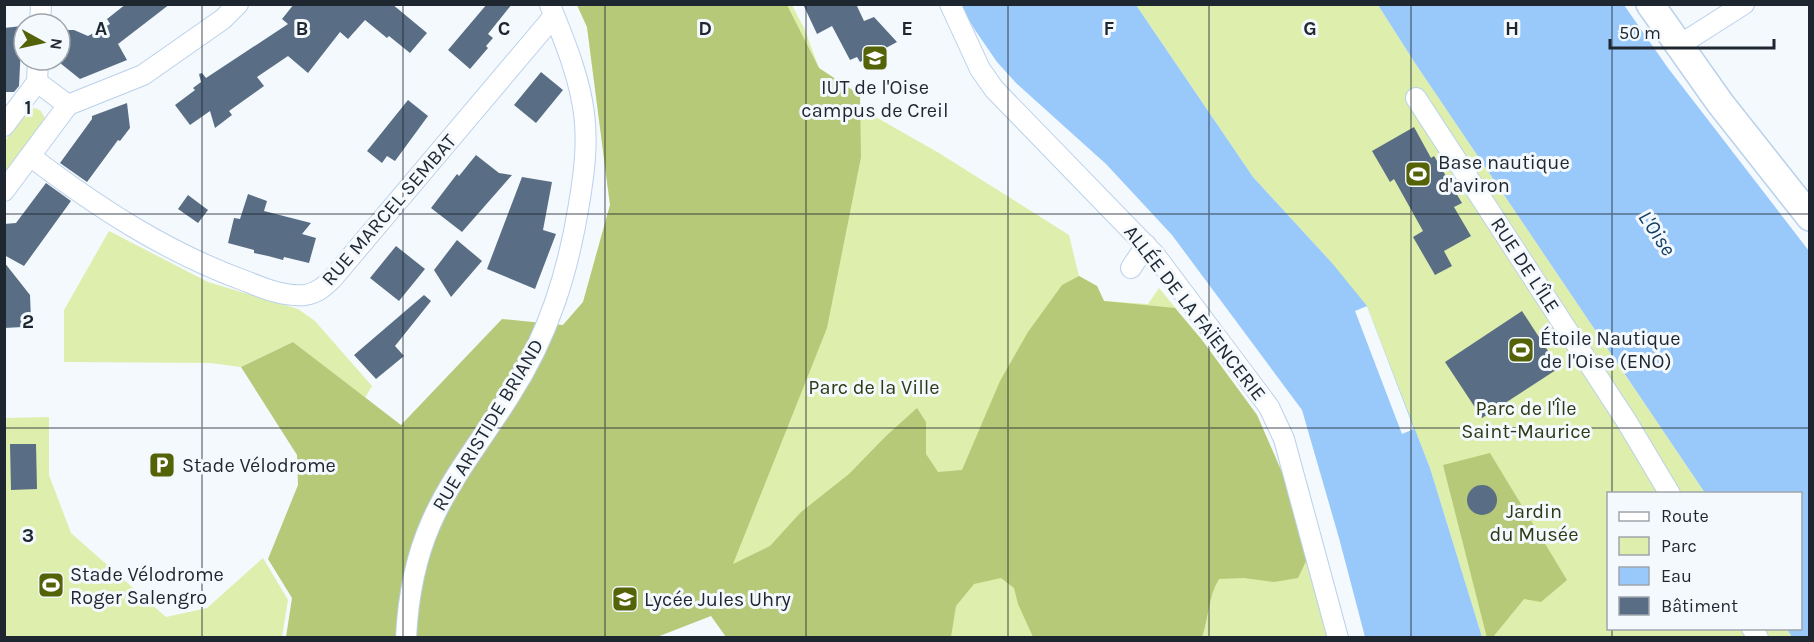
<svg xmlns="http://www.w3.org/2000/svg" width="1814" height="642" font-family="Karla,sans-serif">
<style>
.green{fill:#deeead}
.forest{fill:#b6c978}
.water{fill:#99c9fa}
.pier{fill:#f4f9fe}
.building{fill:#596e84}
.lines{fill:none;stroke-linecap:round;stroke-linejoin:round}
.street-casing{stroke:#bad1ea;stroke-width:22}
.secondary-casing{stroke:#bad1ea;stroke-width:30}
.street{stroke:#fff;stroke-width:20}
.secondary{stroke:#fff;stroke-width:27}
.grid{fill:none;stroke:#1e2730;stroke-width:1.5;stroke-opacity:0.55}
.labels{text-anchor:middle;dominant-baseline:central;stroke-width:6;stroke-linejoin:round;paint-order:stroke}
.poi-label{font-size:20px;fill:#1e2730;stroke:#f4f9fe;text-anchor:start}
.street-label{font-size:20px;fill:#1e2730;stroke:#f4f9fe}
.park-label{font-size:20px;fill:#303815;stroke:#f4f9fe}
.water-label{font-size:21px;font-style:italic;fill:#133e65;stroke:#f4f9fe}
.grid-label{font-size:20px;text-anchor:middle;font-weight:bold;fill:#1e2730;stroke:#f4f9fe;stroke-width:6;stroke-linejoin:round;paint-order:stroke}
</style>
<rect width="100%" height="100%" fill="#f4f9fe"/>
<!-- green -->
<g class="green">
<polygon points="577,5 792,5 805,30 819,68 860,95 860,108 939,153 1069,235 1079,276 1097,286 1104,301 1148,304 1159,288 1202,340 1257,415 1284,477 1332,637 774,637 563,325 583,302 610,205 587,27"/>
<polygon points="1136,5 1378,5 1415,63 1705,493 1608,494 1608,628 1787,629 1792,637 1482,637 1430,468 1418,437 1332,263 1253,177"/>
<polygon points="35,108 41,111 46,120 5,177 5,141 27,110"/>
<polygon points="109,231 208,282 298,309 315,321 372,386 365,398 293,342 241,367 210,363 64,362 64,310"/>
<polygon points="49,417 49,475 71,533 166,617 207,608 263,558 288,600 282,637 5,637 4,418"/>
</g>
<!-- forest -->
<g class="forest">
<path d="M577,5H787L819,68L860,95L861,157L827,328L733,564L770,546L801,512L849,474L886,436L917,408L926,422V454L938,472L962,470L1000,381L1028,332L1062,285L1079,276L1097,286L1104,301L1175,308L1202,340L1257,415L1284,477L1308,557L1298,578L1274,582L1244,578L1219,579C1208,597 1209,617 1202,637H1033L1018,604L1014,588L1001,578L974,584L956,606L951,637H726L711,616L657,637H286L292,598L268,559L298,485L297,455L241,367L293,342L401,425L502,319L563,325L583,302L610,205L587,27Z"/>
<polygon points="1490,453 1567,580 1541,602 1524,599 1493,637 1487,638 1443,465"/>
</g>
<!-- water -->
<g class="water">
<polygon points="960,5 1136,5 1253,177 1332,263 1367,306 1430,468 1482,637 1365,637 1339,538 1302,410 1172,235 1106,164 1016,83 997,62 975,30"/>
<polygon points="1378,5 1624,5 1668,68 1809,251 1809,637 1792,637 1787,629 1800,628 1800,494 1705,493 1415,63"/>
</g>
<!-- pier -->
<polygon class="pier" points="1367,306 1414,429 1402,434 1355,311"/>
<!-- building -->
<g class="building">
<polygon points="126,4 170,4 118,44 127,60 80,79 60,63 62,30 74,30 88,36 110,24 107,19"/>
<polygon points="294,4 392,4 427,33 410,53 389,36 387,38 365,20 348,39 340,32 308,73 288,56 257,77 264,86 229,111 232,115 215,128 210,111 190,125 175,105 195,90 193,88 201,82 199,74 202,73 206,78 288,24 282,19"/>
<polygon points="487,4 512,4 488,34 493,38 486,46 488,48 470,69 448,50"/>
<polygon points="803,4 856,4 864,21 874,17 897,42 860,62 857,57 850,60 832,26 817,34"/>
<polygon points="22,26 19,86 14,92 4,92 4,28"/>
<polygon points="541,72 563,90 536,123 514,105"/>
<polygon points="408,100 428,116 395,161 387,156 382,163 367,151"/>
<polygon points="127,103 130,128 120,141 118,140 87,182 60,163 92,119 92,116"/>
<polygon points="1414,127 1431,158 1434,156 1462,203 1454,207 1471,236 1444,251 1452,266 1435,275 1413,237 1423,231 1394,179 1390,182 1372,151"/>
<polygon points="476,155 499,173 512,175 462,232 431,208 457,174 459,176"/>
<polygon points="522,177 552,182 543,230 556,234 535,289 487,269"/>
<polygon points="46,183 71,201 24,266 4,255 4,224 16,223"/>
<polygon points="248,194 267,201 264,211 311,223 302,234 316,238 309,263 284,257 283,260 268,256 254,253 254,250 228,243 234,218 240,219"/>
<polygon points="188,195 208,210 198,223 178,209"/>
<polygon points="457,240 482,261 451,297 434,270"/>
<polygon points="396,246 425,269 399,301 370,278"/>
<polygon points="4,262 30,295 31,320 23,327 4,328"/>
<polygon points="424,295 431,301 395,346 404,356 376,379 354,355"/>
<polygon points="1522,311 1559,368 1482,418 1445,362"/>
<polygon points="10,444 36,444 37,489 11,490"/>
<circle cx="1482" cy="500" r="15"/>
</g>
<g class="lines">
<defs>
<g id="street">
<polyline points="950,4 980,69 994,89 1155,255 1269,407 1284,439 1338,638"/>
<polyline points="40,24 41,4"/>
<polyline points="1678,46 1744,4"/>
<polyline points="37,82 38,60"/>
<polyline points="1416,98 1627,422 1670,494"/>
<polyline points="68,105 143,75 223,19 238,4"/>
<polyline points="4,126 37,82 68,105 4,191"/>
<path d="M30,156C97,207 167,253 248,282C265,289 286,297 305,295C317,293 324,287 332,279L554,16"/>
<polyline points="1131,268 1146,245"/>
<polyline points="1752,628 1758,638"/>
<path d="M406,638C408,598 415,559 431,523C451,477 484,437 510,395C548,336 568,273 579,204C584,174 588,144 584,113C579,75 564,40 550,5"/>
</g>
<polyline id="secondary" points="1650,4 1720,103 1810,217"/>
</defs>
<!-- street casing -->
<use href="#street" class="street-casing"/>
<!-- secondary casing -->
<use href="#secondary" class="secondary-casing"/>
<!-- street -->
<use href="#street" class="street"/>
<!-- secondary -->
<use href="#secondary" class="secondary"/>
</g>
<!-- grid -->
<path class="grid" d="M202,4V638M403,4V638M605,4V638M806,4V638M1008,4V638M1209,4V638M1411,4V638M1612,4V494M4,214H1810M4,428H1810M1612,628V638"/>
<!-- icons -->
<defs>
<symbol id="university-square" viewBox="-11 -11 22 22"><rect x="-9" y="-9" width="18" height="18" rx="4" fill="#546307" stroke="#f4f9fe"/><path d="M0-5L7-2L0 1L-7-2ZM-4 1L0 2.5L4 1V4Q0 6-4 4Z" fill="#fff"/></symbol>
<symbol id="stadium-square" viewBox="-11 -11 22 22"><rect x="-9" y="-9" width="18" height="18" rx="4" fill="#546307" stroke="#f4f9fe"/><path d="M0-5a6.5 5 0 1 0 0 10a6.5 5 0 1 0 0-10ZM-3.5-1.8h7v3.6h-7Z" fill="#fff"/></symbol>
<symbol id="parking-square" viewBox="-11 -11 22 22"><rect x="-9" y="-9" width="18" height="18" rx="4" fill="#546307" stroke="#f4f9fe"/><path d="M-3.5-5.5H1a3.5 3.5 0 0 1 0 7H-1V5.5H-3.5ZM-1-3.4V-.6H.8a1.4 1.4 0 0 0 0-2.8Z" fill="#fff"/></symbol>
<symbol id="school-square" viewBox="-11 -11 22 22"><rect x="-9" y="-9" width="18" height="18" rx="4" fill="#546307" stroke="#f4f9fe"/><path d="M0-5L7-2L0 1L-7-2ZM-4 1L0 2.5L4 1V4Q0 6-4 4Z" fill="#fff"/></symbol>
</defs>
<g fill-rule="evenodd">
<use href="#university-square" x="860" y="43" width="30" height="30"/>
<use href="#stadium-square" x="1403" y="159" width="30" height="30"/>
<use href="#stadium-square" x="1506" y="335" width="30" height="30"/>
<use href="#parking-square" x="147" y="450" width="30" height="30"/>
<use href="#stadium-square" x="36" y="570" width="30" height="30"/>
<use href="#school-square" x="610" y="584" width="30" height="30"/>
</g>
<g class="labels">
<!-- poi labels -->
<g class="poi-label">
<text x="875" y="87" text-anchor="middle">IUT de l'Oise<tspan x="875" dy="23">campus de Creil</tspan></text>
<text x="1438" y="162">Base nautique<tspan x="1438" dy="23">d'aviron</tspan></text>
<text x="1540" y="338">Étoile Nautique<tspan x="1540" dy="23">de l'Oise (ENO)</tspan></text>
<text x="182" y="465">Stade Vélodrome</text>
<text x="70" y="574">Stade Vélodrome<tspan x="70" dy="23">Roger Salengro</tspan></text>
<text x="644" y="599">Lycée Jules Uhry</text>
</g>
<!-- street labels -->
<g class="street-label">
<text transform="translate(389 210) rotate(-49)">RUE MARCEL SEMBAT</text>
<text transform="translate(1525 265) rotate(57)">RUE DE L'ÎLE</text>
<text transform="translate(1195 313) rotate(52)">ALLÉE DE LA FAÏENCERIE</text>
<text transform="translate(488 425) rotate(-59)">RUE ARISTIDE BRIAND</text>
</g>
<!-- park labels -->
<g class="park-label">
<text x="874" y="387">Parc de la Ville</text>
<text x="1526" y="408">Parc de l'Île<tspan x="1526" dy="23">Saint-Maurice</tspan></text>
<text x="1534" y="511">Jardin<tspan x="1534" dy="23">du Musée</tspan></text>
</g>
<!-- water labels -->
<g class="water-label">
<text transform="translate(1657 233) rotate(56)">L'Oise</text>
</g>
</g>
<g class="grid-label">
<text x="101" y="35">A</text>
<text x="302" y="35">B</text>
<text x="504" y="35">C</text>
<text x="705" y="35">D</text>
<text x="907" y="35">E</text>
<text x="1109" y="35">F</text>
<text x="1310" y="35">G</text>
<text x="1512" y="35">H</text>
<text x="28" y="114">1</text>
<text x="28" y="328">2</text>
<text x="28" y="542">3</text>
</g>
<!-- border -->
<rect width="1814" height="642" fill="none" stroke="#1e2730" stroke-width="12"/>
<!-- legend -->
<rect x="1607" y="492" width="195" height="138" fill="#f4f9fe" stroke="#9ea5ac" stroke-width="1.5"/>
<rect x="1619" y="512" width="30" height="9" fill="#ffffff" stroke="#9ea5ac" stroke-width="1.5"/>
<text x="1661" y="522" font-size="18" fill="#1e2730">Route</text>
<rect x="1619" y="537" width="30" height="18" fill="#deeead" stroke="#9ea5ac" stroke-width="1.5"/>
<text x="1661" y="552" font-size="18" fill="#1e2730">Parc</text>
<rect x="1619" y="567" width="30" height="18" fill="#99c9fa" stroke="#9ea5ac" stroke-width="1.5"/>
<text x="1661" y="582" font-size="18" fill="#1e2730">Eau</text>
<rect x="1619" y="597" width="30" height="18" fill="#596e84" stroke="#9ea5ac" stroke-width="1.5"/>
<text x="1661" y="612" font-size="18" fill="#1e2730">Bâtiment</text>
<!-- north arrow -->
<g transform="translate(42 42) rotate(98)"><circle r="28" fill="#f4f9fe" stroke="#9ea5ac" stroke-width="1.5"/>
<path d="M0-4.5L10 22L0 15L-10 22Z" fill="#546307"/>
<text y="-9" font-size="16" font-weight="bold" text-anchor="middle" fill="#1e2730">N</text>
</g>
<!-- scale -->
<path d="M1610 39v9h164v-9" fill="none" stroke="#1e2730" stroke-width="3"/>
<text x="1619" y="39" font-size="18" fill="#1e2730" stroke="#f4f9fe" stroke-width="4.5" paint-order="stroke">50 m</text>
</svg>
